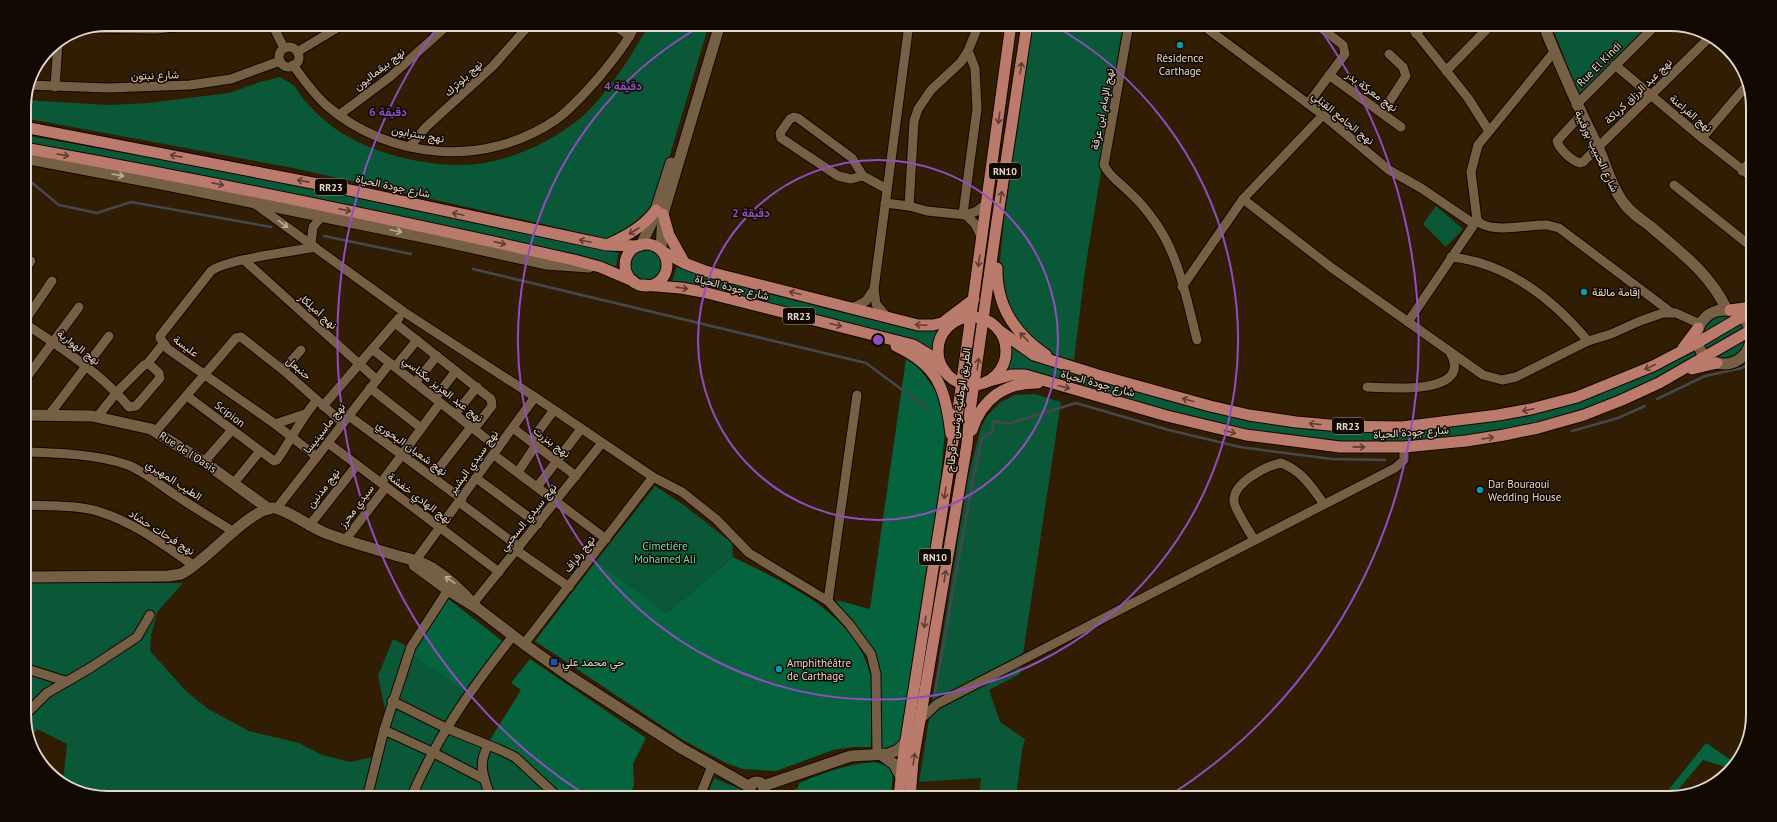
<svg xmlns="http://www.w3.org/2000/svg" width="1777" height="822" font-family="'PT Sans',Vazirmatn,sans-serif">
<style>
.green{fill:#0a5837}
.forest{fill:#05633e}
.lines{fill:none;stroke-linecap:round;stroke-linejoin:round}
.stream{stroke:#44484e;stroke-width:2.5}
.minor-casing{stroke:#170600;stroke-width:11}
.tertiary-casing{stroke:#170600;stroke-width:13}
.trunk-casing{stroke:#170600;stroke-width:13}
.minor{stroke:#755f45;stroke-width:9}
.tertiary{stroke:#755f45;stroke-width:11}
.trunk{stroke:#ba7b6c;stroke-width:11}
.oneway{stroke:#5d3c32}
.oneway2{stroke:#bcad9a}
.ring{fill:none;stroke:#904ec1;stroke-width:2}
.culture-dot{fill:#0f9aa8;stroke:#110902;stroke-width:1.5}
.transit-dot{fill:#1a4fb4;stroke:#110902;stroke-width:1.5}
.labels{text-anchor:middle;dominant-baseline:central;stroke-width:3;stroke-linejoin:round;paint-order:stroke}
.shield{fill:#110902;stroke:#a4998d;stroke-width:1}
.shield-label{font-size:10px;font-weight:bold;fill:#e3d7c8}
.poi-label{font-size:11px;fill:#e3d7c8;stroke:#110902;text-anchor:start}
.street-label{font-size:11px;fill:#e3d7c8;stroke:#110902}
.park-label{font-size:11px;fill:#72dea6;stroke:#110902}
.rim{fill:none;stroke:#e3d7c8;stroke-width:2}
.centre{fill:#904ec1;stroke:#110902;stroke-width:2}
.ring-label{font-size:12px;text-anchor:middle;font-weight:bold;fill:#904ec1;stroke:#110902;stroke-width:3;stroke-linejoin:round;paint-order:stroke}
</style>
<rect width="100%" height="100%" fill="#301d03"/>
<!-- green -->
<g class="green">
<path d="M649,24H709L659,192L649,212L634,227L609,239L293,168L24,118L25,100L108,105L148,103L229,93L260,82L280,77C284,80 290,82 293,85C297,88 299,93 302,97C311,109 325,121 337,130C372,153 419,165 461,165C505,165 560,140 591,108C613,85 634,52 649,24Z"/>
<polygon points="1033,24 1125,24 1085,270 1074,360 1047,353 1005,310 998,281 1004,220"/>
<polygon points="1551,24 1649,24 1650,25 1579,96"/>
<polygon points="24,135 290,183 618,253 616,269 24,146"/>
<polygon points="1436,206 1463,229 1446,247 1423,224"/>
<circle cx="646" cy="265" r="16"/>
<polygon points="677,265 691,272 917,330 938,330 934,341 933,353 672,282"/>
<circle cx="1723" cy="337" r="23"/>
<polygon points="1011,346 1034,360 1209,410 1402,431 1464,425 1532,412 1698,348 1702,354 1681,367 1620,395 1582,409 1537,423 1466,437 1404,442 1339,442 1246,430 1169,411 1033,371 1007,369"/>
<polygon points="1035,394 1061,402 1020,674 989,690 1000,722 1025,739 1022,750 1016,798 979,798 981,778 919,782 968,478 981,427 987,416 999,403 1015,395"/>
<polygon points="655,486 685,506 732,543 733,557 667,613 596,561"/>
<polygon points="24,583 183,583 158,611 151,635 150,651 186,691 208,709 249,731 299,743 322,755 350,762 372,757 385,710 378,676 393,639 409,647 414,657 466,692 447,726 488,743 517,752 565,798 107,798 75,792 63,782 67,744 37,729 30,738 24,721"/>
<polygon points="714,778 745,791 744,798 706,798"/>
</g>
<!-- forest -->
<g class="forest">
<polygon points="906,359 919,368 936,391 944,408 945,429 941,476 900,742 896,748 882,750 881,689 862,635 853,621 841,610 836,600 870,609"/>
<path d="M733,557C783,582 856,613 870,674C872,680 871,688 871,695C871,712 871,730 871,747H853L833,750L776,771L743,769L726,763L683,740L535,641L596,561L667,613Z"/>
<polygon points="441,593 506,644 466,692 414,657 409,647"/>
<polygon points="530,659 646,738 633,764 634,785 629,798 565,798 517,752 488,743 521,690 511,683"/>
<polygon points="1706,743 1734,762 1729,768 1703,760 1671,798 1662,798"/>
<path d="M874,762L888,766L893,772L891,798H778L798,788L799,783C827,772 844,765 874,762Z"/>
</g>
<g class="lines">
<!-- stream -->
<g class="stream">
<polyline points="24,181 31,182 59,205 97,213 131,202 271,227"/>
<polyline points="324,236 411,254"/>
<polyline points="473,269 866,363 928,409"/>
<polyline points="1657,399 1705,376 1742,368 1753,361"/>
<polyline points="1572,431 1618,418 1645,406"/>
<polyline points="935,692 973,479 982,438 992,432 994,421 1008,424 1076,403 1169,430 1240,447 1332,459 1385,460"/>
</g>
<defs>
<g id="minor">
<polyline points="272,24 284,48"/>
<polyline points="612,24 630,36"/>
<path d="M1129,24L1104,165C1109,176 1119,182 1127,190C1137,199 1147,210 1155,222C1179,255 1187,301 1197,340"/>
<polyline points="1201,24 1323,115 1389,170 1421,188 1474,224"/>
<polyline points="1409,24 1468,98 1489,131"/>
<polyline points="87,28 156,29 204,24"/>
<polyline points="1416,34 1425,24"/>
<circle cx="289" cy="57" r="10"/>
<polyline points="297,52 344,24"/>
<path d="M1554,52L1478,145L1471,172L1477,220C1489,235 1529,224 1547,225C1551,226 1555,227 1559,228L1672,313"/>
<path d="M293,65C303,79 313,93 326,105C391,161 486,168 557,119C573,107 587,91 600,76C613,60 627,43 636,24"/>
<polyline points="1615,65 1702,138 1753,178"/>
<polyline points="1446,71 1492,24"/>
<polyline points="1329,75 1401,127"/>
<polyline points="28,85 108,88 190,85 231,79 280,61"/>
<polyline points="55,87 58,42"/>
<polyline points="1308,104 1345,54 1343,45 1316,24"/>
<polyline points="1576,105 1657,24"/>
<polyline points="1382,113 1406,76 1403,67 1389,54"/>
<polyline points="339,115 390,77 449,24"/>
<path d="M1581,115L1557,141C1559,149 1572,161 1580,163L1583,162L1710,37"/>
<polyline points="1702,138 1747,85"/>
<polyline points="410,146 426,127 493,66 530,24"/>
<polyline points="1742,171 1753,158"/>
<polyline points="863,176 851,179 838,176 781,138 780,133 790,119 794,117 798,118 852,158 863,176 887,189"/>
<polyline points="1674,185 1753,248"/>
<polyline points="1243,199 1332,268 1483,375 1502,380 1516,377 1588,341 1611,334 1640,321 1663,313 1676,313 1700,324"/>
<polyline points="885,203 909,206 927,211 966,215 977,211 987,203"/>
<polyline points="255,204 404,312 535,397 653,477 682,492 716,519 749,553 828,601 849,624 871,654 876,674 877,755"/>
<polyline points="909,206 914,121 918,109 931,90 961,62 968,51 979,24"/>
<polyline points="963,214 977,109 975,68 968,51"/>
<polyline points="966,215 975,224 982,238"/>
<polyline points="311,244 313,227 322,216"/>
<path d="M315,247C292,252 227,259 211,271L160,336V338L168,349L275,424L317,457"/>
<path d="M1451,257C1508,263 1552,298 1588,341"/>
<polyline points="244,260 377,380"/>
<polyline points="24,271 31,261"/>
<polyline points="1182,287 1243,199 1323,115"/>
<polyline points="852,308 866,301 874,289"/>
<polyline points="886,316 876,304 874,289 909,24"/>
<polyline points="24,322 52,281"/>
<polyline points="1408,322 1477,220"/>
<path d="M24,323C59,346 103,375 129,407L136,406L160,378L159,373L149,364L144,365L117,392L97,417"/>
<polyline points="395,323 491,399 492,406 474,429"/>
<polyline points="372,349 498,448"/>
<polyline points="147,364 163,344"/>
<polyline points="395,367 417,340"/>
<polyline points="283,370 301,350"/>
<polyline points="24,381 79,307"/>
<polyline points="415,383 437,356"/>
<path d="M1367,387C1388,388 1475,396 1450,352"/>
<polyline points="370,388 421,428"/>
<path d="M187,396L274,461L277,460C291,440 301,418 317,400"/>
<polyline points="435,398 456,371"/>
<polyline points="323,406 399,318"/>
<polyline points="455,414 477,387"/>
<polyline points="49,415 109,336"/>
<polyline points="349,416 462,499"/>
<polyline points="275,424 305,414"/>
<polyline points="513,428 576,476"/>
<polyline points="156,431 236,338 241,337 283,370 343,423"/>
<polyline points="531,441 554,410"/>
<polyline points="328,443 499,572"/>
<path d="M24,452C57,453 97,454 128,465C146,472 161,486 177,496C196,509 215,520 234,532"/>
<polyline points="494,455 606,539"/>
<polyline points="204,462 232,430"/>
<polyline points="518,472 536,445"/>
<polyline points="432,477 471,427"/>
<polyline points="476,478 538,524"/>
<polyline points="234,483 260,451"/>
<polyline points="381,483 440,403"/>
<polyline points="537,487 581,429"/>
<polyline points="459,502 519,547"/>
<path d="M24,505C47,506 80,505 100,512C135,523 164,545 193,565"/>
<polyline points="277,508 390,363"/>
<polyline points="309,526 357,465"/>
<polyline points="346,539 386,487"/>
<path d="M1254,540C1250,532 1235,510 1234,502C1232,483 1266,466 1281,463C1302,471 1311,486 1324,504"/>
<polyline points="516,550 569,587"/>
<polyline points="416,560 535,397"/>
<polyline points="828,601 857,395"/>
<polyline points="472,605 602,443"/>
<polyline points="524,644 653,477"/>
<polyline points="24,668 65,681"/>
<polyline points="392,701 446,728 498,749 515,757 559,798"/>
<polyline points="24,716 47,693 90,668 137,637 150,615"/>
<polyline points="921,719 937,704 1395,468 1404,460 1404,447"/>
<polyline points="384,730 432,752 484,779"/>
<path d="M488,746C477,764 484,779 491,798"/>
<polyline points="367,798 384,730 411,647 448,590"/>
<path d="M411,798C436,738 473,686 513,636"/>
<polyline points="699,798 712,766"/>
<polyline points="753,798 758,796"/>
</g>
<g id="tertiary">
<path d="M1545,24L1546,31C1562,71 1579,109 1598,147C1607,167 1612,190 1627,207C1633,214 1642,220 1650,226C1680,252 1710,273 1727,310"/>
<polyline points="24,158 167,185 438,240 546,264 589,267"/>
<polyline points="641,245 652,222 671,163"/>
<polyline points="661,250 663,214 720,24"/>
<circle cx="1724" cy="337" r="27"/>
<polyline points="24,415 92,416 151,429 204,462 269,509"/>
<polyline points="414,565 448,590 477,608 524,644 569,676 681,748 750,787"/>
<path d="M24,577L168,576L181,574C207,561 244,514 271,508C281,506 311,527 323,532C347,542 373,548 398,556C410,559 421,561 432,568C450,579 463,592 477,608"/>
<polyline points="883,756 894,764 901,777"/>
<circle cx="757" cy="789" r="7"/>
<polyline points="763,786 851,756 888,754 898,750 906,742"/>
</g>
<g id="trunk">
<polyline points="24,127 354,191 607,245 638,246"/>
<path d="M24,148C209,181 392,219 574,260L600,267L633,281"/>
<polyline points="663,214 669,235 684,262"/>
<path d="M609,244C628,235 643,227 656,210"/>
<circle cx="646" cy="265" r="21"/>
<polyline points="662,251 684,263 705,271 918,325 933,325 959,319"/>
<path d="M997,268C996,306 1015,334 1046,355"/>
<polyline points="643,285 681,288 703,292 913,345 928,354 945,371"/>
<polyline points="1730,310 1752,307"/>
<circle cx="972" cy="351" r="34"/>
<polyline points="945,321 974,299"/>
<polyline points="1000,331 1034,355 1098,375 1210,406 1249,415 1296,422 1341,426 1402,427 1498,415 1531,409 1577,397 1653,366 1697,343 1753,310"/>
<path d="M896,346C939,366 945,389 951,434"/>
<polyline points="1683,348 1698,328"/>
<polyline points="1692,369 1717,363"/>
<polyline points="986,382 1011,375 1025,375 1167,416 1246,435 1340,447 1404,447 1466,441 1504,435 1538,428 1584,415 1622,400 1659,383 1753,329"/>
<path d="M972,430C982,399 1005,382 1038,383"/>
<polyline points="899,798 903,759 958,410 1011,24"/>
<polyline points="910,798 913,761 967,444 970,411 997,221 1027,24"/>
</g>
</defs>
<!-- minor casing -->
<use href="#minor" class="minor-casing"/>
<!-- tertiary casing -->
<use href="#tertiary" class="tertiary-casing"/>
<!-- trunk casing -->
<use href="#trunk" class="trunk-casing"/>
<!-- minor -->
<use href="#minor" class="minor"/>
<!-- tertiary -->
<use href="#tertiary" class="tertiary"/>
<!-- trunk -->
<use href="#trunk" class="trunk"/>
</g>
<!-- one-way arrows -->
<defs><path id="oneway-shaft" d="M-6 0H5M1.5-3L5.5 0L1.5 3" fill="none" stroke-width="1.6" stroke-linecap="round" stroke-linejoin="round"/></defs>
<g class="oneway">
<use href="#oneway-shaft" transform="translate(1021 68) rotate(-81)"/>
<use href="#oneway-shaft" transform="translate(999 118) rotate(98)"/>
<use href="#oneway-shaft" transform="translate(63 155) rotate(10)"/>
<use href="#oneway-shaft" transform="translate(176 156) rotate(-169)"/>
<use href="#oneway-shaft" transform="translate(303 181) rotate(-169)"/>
<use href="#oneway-shaft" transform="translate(218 184) rotate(11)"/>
<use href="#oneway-shaft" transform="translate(1001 197) rotate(-81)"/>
<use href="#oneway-shaft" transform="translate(345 210) rotate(11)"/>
<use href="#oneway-shaft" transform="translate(458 214) rotate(-168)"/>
<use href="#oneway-shaft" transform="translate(634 231) rotate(147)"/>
<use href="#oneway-shaft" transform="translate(585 241) rotate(-168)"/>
<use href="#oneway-shaft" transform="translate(500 243) rotate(13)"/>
<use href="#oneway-shaft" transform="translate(979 261) rotate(98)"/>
<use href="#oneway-shaft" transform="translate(682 288) rotate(8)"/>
<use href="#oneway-shaft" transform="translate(795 293) rotate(-166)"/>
<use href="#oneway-shaft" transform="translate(836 325) rotate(14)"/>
<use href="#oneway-shaft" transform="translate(921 325) rotate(-177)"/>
<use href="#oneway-shaft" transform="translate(1024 337) rotate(-134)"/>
<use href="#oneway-shaft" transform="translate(978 364) rotate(-82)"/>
<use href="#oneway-shaft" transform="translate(1650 367) rotate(155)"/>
<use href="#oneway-shaft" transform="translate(1064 387) rotate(15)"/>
<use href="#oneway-shaft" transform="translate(1188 400) rotate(-165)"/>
<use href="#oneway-shaft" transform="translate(1528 410) rotate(168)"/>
<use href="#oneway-shaft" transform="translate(1315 424) rotate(-175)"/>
<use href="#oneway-shaft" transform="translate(1230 432) rotate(14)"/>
<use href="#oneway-shaft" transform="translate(1488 438) rotate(-9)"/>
<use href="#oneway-shaft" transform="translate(1359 447) rotate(1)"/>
<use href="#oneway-shaft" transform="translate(945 493) rotate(99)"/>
<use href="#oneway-shaft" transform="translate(945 576) rotate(-81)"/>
<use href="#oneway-shaft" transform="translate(925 622) rotate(99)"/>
<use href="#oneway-shaft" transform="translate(914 759) rotate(-81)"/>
</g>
<g class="oneway2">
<use href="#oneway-shaft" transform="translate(118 175) rotate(10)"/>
<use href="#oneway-shaft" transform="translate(283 224) rotate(36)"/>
<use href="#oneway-shaft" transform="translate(396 231) rotate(12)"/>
<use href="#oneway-shaft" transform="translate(450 580) rotate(-145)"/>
</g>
<!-- distance rings -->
<g class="ring">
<circle cx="878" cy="340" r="180"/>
<path d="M1053 25A360 360 0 1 1 703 25"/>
<path d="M587 796A541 541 0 0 1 438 26M1318 26A541 541 0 0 1 1169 796"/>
</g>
<!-- markers -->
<g class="culture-dot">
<circle cx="1180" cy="45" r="4"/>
<circle cx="1584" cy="292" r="4"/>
<circle cx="1480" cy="490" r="4"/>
<circle cx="779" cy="669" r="4"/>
</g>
<rect class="transit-dot" x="550" y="658" width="8" height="8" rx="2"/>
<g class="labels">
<!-- shield labels -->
<g class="shield">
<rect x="989" y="163" width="32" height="16" rx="3"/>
<rect x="315" y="179" width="32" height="16" rx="3"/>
<rect x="783" y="308" width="32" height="16" rx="3"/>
<rect x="1332" y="418" width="32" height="16" rx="3"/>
<rect x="919" y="549" width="32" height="16" rx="3"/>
</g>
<g class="shield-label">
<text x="1005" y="171">RN10</text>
<text x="331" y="187">RR23</text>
<text x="799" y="316">RR23</text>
<text x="1348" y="426">RR23</text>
<text x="935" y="557">RN10</text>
</g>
<!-- poi labels -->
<g class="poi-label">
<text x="1180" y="58" text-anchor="middle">Résidence<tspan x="1180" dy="13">Carthage</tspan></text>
<text x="1592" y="292">إقامة مالقة</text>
<text x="1488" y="484">Dar Bouraoui<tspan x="1488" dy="13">Wedding House</tspan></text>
<text x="562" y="662">حي محمد علي</text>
<text x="787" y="663">Amphithéâtre<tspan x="787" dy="13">de Carthage</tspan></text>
</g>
<!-- street labels -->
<g class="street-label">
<text transform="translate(1599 64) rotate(-45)">Rue El Kindi</text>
<text transform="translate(379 69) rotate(-38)">نهج بيقماليون</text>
<text transform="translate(155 75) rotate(-2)">شارع نبتون</text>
<text transform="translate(463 78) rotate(-43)">نهج بلوترك</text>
<text transform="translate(1372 91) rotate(36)">نهج معركة بدر</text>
<text transform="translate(1638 91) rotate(-44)">نهج عبد الرزاق كرباكة</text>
<text transform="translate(1102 109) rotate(-79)">نهج الإمام ابن عرفة</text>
<text transform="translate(1691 113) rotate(40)">نهج الفراعنة</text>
<text transform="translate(1343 118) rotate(39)">نهج الجامع القِبْلي</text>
<text transform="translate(418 134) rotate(10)">نهج سترابون</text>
<text transform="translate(1597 151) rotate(65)">شارع الحبيب بورقيبة</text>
<text transform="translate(393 186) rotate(12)">شارع جودة الحياة</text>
<text transform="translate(732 287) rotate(14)">شارع جودة الحياة</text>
<text transform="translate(318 311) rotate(42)">نهج أميلكار</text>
<text transform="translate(186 346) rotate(36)">عليسة</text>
<text transform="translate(79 347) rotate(37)">نهج الهوارية</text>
<text transform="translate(299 368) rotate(41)">حنبعل</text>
<text transform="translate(1098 383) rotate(15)">شارع جودة الحياة</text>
<text transform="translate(443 389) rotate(38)">نهج عبد العزيز مكناسي</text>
<text transform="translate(958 410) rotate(-82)">الطريق الوطنية تونس - قرطاج</text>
<text transform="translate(230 414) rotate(37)">Scipion</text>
<text transform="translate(324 428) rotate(-52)">نهج ماسينيسا</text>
<text transform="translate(1411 432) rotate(-4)">شارع جودة الحياة</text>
<text transform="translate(552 442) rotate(37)">نهج بنزرت</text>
<text transform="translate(412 448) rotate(36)">نهج شعبان البحوري</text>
<text transform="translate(188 452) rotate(33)">Rue de l'Oasis</text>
<text transform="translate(473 462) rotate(-54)">نهج سيدي البشير</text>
<text transform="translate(174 480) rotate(33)">الطيب المهيري</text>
<text transform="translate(323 488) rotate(-52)">نهج مدنين</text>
<text transform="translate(420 498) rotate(37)">نهج الهادي خفشة</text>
<text transform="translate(356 506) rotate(-53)">سيدي محرز</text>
<text transform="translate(528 517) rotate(-51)">نهج سيدي السحبي</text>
<text transform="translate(162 532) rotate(32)">نهج فرحات حشاد</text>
<text transform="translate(579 554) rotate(-52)">نهج رفراف</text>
</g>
<!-- park labels -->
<g class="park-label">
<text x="665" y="546">Cimetière<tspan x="665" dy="13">Mohamed Ali</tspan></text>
</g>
</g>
<!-- crop -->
<path d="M0 0H1777V822H0ZM107 31H1670A76 76 0 0 1 1746 107V715A76 76 0 0 1 1670 791H107A76 76 0 0 1 31 715V107A76 76 0 0 1 107 31Z" fill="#110902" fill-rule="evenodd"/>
<path class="rim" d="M107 31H1670A76 76 0 0 1 1746 107V715A76 76 0 0 1 1670 791H107A76 76 0 0 1 31 715V107A76 76 0 0 1 107 31Z"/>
<circle cx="878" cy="340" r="6" class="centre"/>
<g class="ring-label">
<text x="623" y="90">4 دقيقة</text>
<text x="388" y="116">6 دقيقة</text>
<text x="751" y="217">2 دقيقة</text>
</g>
</svg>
